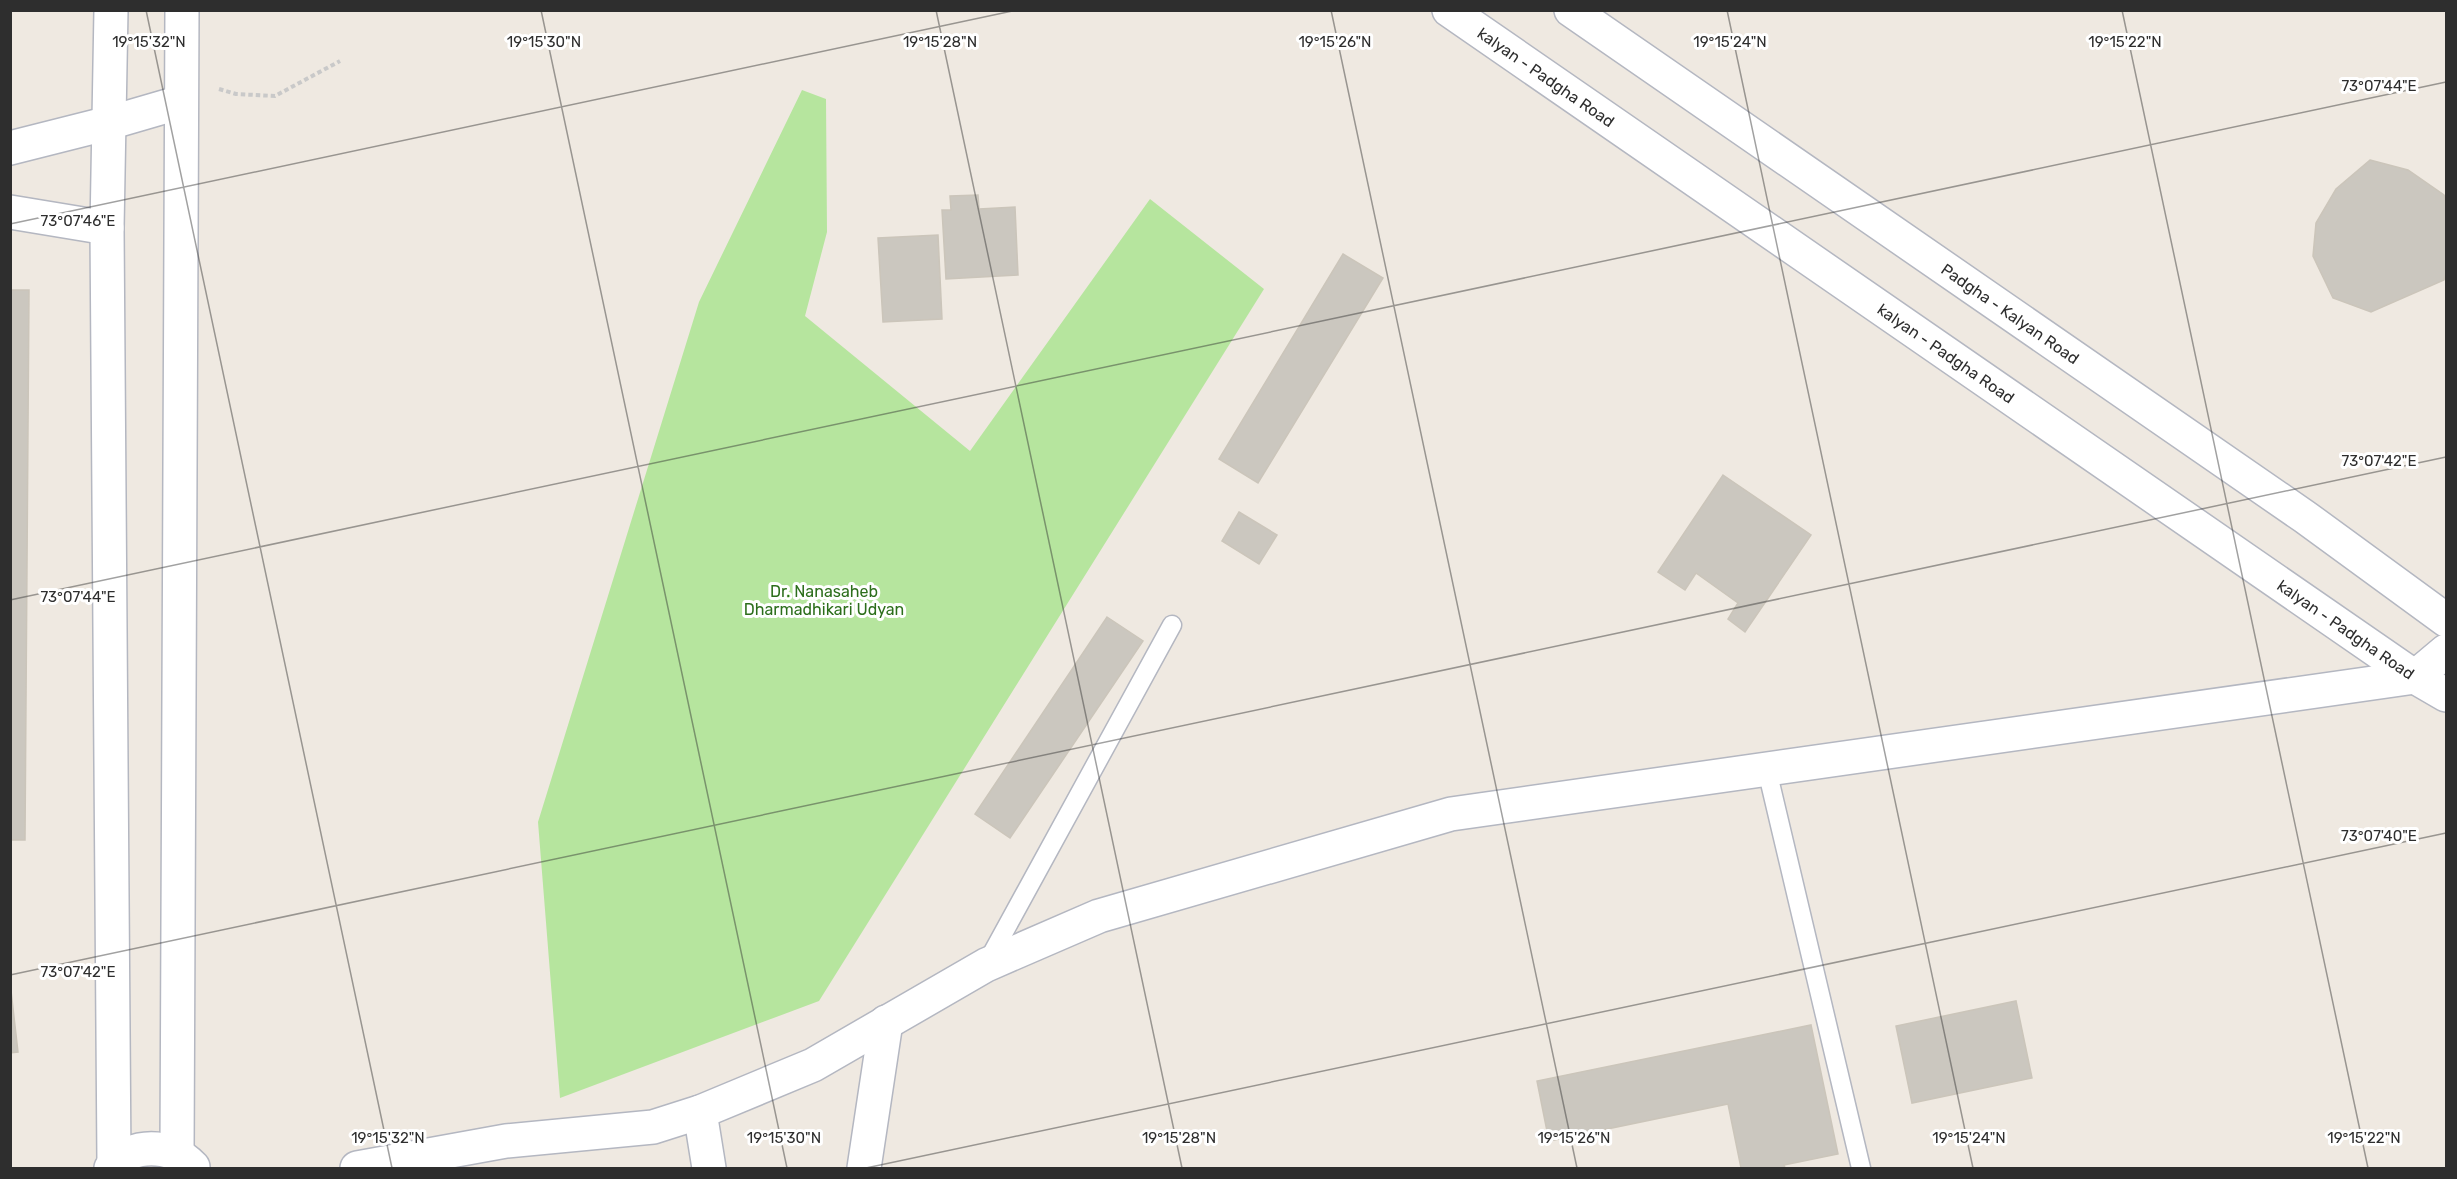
<svg xmlns="http://www.w3.org/2000/svg" width="2457" height="1179" font-family="Rubik,sans-serif">
<style>
.green{fill:#b6e59e}
.building{fill:#cbc7bf;stroke:#cbc5ba;stroke-width:1.5}
.lines{fill:none;stroke-linecap:round;stroke-linejoin:round}
.service-casing{stroke:#b4b7c1;stroke-width:21}
.minor-casing{stroke:#b4b7c1;stroke-width:36}
.tertiary-casing{stroke:#b4b7c1;stroke-width:36}
.secondary-casing{stroke:#b4b7c1;stroke-width:36}
.path{stroke:#c9c9c9;stroke-width:4;stroke-dasharray:4.5 3;stroke-linecap:butt}
.service{stroke:#fff;stroke-width:18}
.minor{stroke:#fff;stroke-width:33}
.tertiary{stroke:#fff;stroke-width:33}
.secondary{stroke:#fff;stroke-width:33}
.ticks{fill:none;stroke:#2e2e2e;stroke-width:1.5;stroke-opacity:0.45}
.labels{text-anchor:middle;dominant-baseline:central;stroke-width:6;stroke-linejoin:round;paint-order:stroke}
.street-label{font-size:16px;fill:#2e2e2e;stroke:#fff}
.park-label{font-size:16px;fill:#2c6e1b;stroke:#fff}
.ticks-label{font-size:15px;text-anchor:middle;fill:#2e2e2e;stroke:#fff;stroke-width:6;stroke-linejoin:round;paint-order:stroke}
</style>
<rect width="100%" height="100%" fill="#efe9e1"/>
<!-- green -->
<polygon class="green" points="802,90 826,99 827,232 805,316 970,451 1150,199 1264,289 819,1001 560,1098 538,822 699,302"/>
<!-- building -->
<g class="building">
<polygon points="2370,160 2408,170 2444,195 2446,201 2446,274 2444,280 2371,312 2333,298 2313,256 2316,223 2336,189"/>
<polygon points="978,195 979,209 1015,207 1018,275 946,279 942,210 951,210 950,196"/>
<polygon points="938,235 942,319 883,322 878,238"/>
<polygon points="1343,254 1383,278 1258,483 1219,459"/>
<polygon points="10,290 29,290 25,840 10,840"/>
<polygon points="1723,475 1811,535 1745,632 1728,619 1738,603 1696,573 1685,590 1658,572"/>
<polygon points="1239,512 1277,535 1259,564 1222,541"/>
<polygon points="1107,617 1143,641 1010,838 975,814"/>
<polygon points="10,982 18,1052 10,1053"/>
<polygon points="2016,1001 2032,1078 1912,1103 1896,1026"/>
<polygon points="1811,1025 1838,1154 1784,1165 1785,1168 1741,1168 1728,1104 1549,1141 1537,1081"/>
</g>
<g class="lines">
<defs>
<g id="service">
<polyline points="1767,770 1861,1168"/>
<polyline points="988,961 1172,625"/>
</g>
<g id="minor">
<polyline points="10,148 109,123 181,102"/>
<polyline points="10,212 107,228"/>
<polyline points="700,1112 709,1168"/>
<polyline points="864,1168 886,1022"/>
</g>
<g id="tertiary">
<polyline points="111,10 107,228 114,1164"/>
<polyline points="177,1154 182,10"/>
<path d="M111,1168C131,1142 171,1143 193,1167"/>
<polyline points="357,1168 506,1141 653,1127 700,1112 813,1065 986,965 1099,916 1451,814 2415,677 2446,651"/>
</g>
<g id="secondary">
<path id="s1" d="M1449,10L2415,677L2446,695"/>
<path id="s2" d="M1571,10L2305,517L2446,620"/>
</g>
</defs>
<!-- service casing -->
<use href="#service" class="service-casing"/>
<!-- minor casing -->
<use href="#minor" class="minor-casing"/>
<!-- tertiary casing -->
<use href="#tertiary" class="tertiary-casing"/>
<!-- secondary casing -->
<use href="#secondary" class="secondary-casing"/>
<!-- path -->
<polyline class="path" points="219,89 236,94 275,96 340,61"/>
<!-- service -->
<use href="#service" class="service"/>
<!-- minor -->
<use href="#minor" class="minor"/>
<!-- tertiary -->
<use href="#tertiary" class="tertiary"/>
<!-- secondary -->
<use href="#secondary" class="secondary"/>
</g>
<!-- ticks -->
<path class="ticks" d="M146,10L392,1168M541,10L787,1168M936,10L1182,1168M1331,10L1577,1168M1727,10L1973,1168M2122,10L2368,1168M10,224L1017,10M10,600L2446,82M10,975L2446,457M866,1168L2446,833"/>
<g class="labels">
<!-- street labels -->
<g class="street-label">
<text stroke="none"><textPath href="#s1" startOffset="118">kalyan - Padgha Road</textPath></text>
<text stroke="none"><textPath href="#s2" startOffset="534">Padgha - Kalyan Road</textPath></text>
<text stroke="none"><textPath href="#s1" startOffset="604">kalyan - Padgha Road</textPath></text>
<text stroke="none"><textPath href="#s1" startOffset="1090">kalyan - Padgha Road</textPath></text>
</g>
<!-- park labels -->
<g class="park-label">
<text x="824" y="591">Dr. Nanasaheb<tspan x="824" dy="18">Dharmadhikari Udyan</tspan></text>
</g>
</g>
<g class="ticks-label">
<text x="149" y="47">19°15'32"N</text>
<text x="544" y="47">19°15'30"N</text>
<text x="940" y="47">19°15'28"N</text>
<text x="1335" y="47">19°15'26"N</text>
<text x="1730" y="47">19°15'24"N</text>
<text x="2125" y="47">19°15'22"N</text>
<text x="2379" y="91">73°07'44"E</text>
<text x="78" y="226">73°07'46"E</text>
<text x="2379" y="466">73°07'42"E</text>
<text x="78" y="602">73°07'44"E</text>
<text x="2379" y="841">73°07'40"E</text>
<text x="78" y="977">73°07'42"E</text>
<text x="388" y="1143">19°15'32"N</text>
<text x="784" y="1143">19°15'30"N</text>
<text x="1179" y="1143">19°15'28"N</text>
<text x="1574" y="1143">19°15'26"N</text>
<text x="1969" y="1143">19°15'24"N</text>
<text x="2364" y="1143">19°15'22"N</text>
</g>
<!-- border -->
<rect width="2457" height="1179" fill="none" stroke="#2e2e2e" stroke-width="24"/>
</svg>
